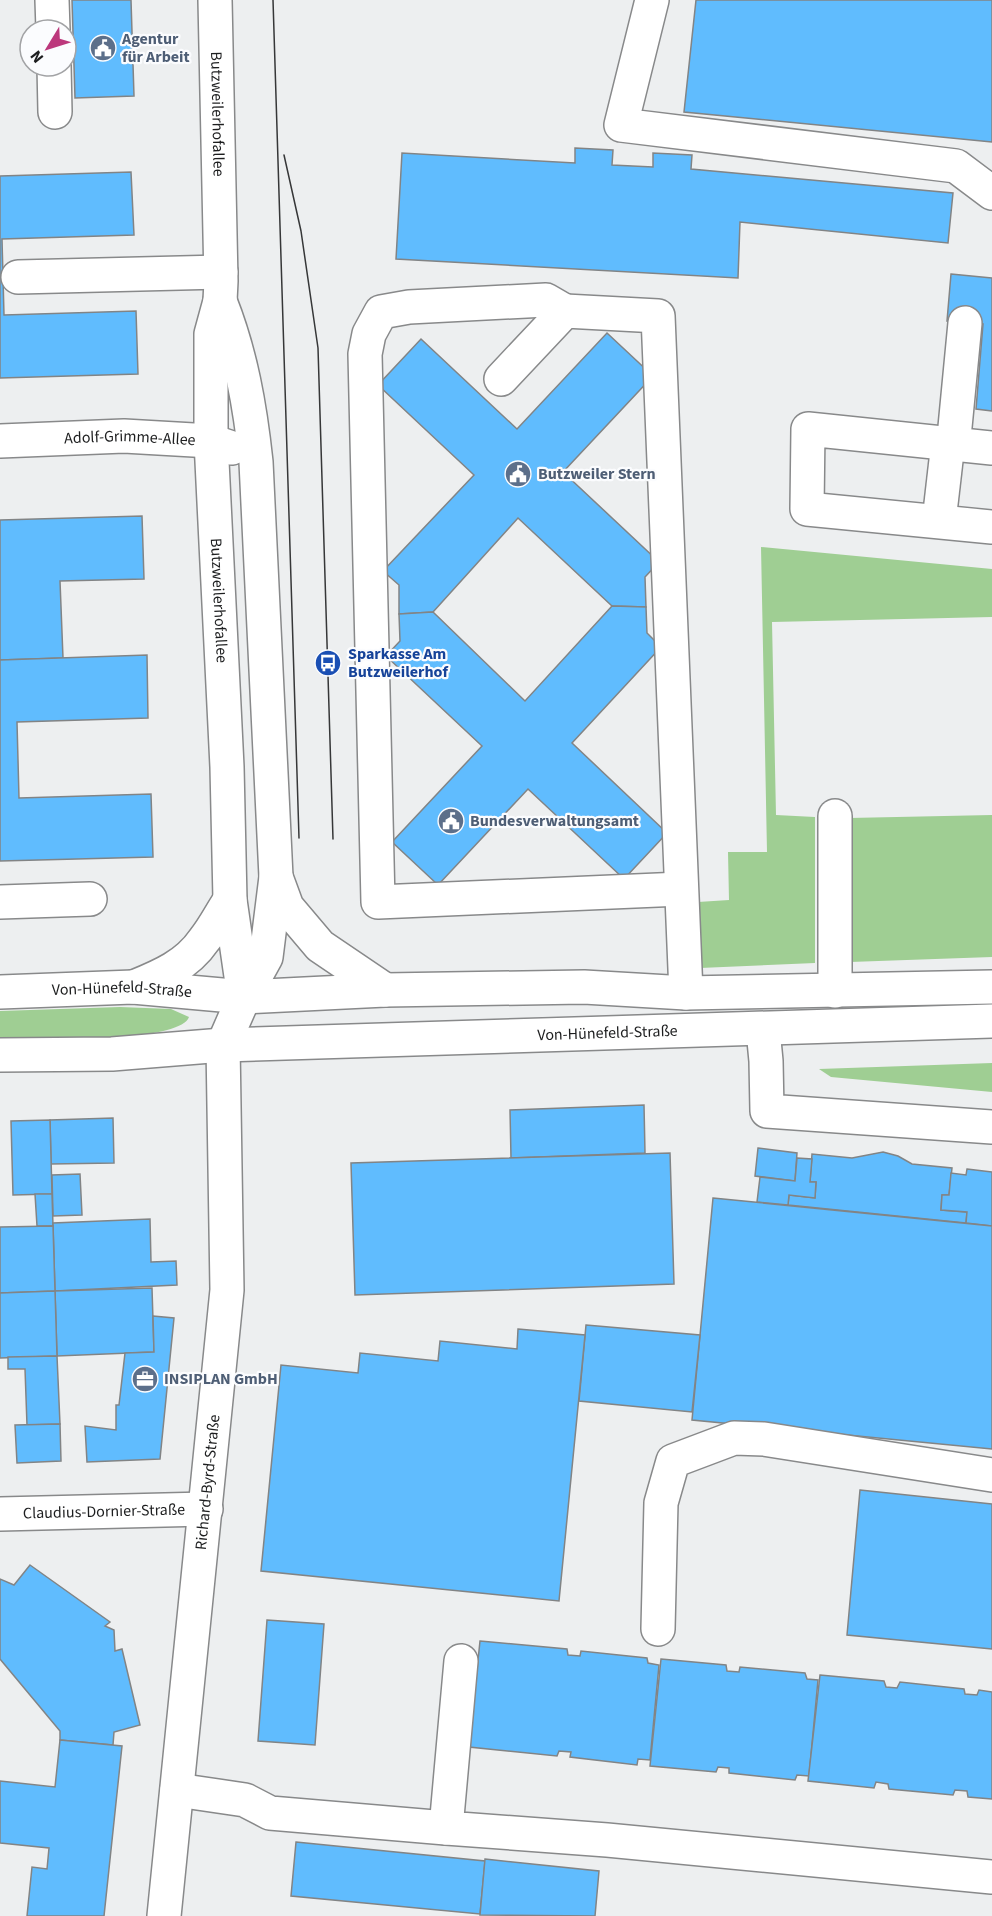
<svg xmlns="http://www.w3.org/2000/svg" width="992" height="1916" font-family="'Source Sans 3',sans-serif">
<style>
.grass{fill:#9fce93}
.building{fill:#60bcfe;stroke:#828485;stroke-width:1.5}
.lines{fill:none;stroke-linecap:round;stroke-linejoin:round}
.minor-casing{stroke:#88898a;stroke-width:36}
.minor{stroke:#fff;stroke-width:33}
.tram{stroke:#363738;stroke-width:1.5}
.labels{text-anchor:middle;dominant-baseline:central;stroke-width:4.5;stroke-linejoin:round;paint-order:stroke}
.service-label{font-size:16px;font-weight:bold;fill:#4e5e75;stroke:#fbfcfe;text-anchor:start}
.street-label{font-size:16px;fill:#1d1e1f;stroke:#fbfcfe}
.transit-label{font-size:16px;font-weight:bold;fill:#164399;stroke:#fbfcfe;text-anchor:start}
</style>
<rect width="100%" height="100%" fill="#edeff0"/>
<!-- grass -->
<g class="grass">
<polygon points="761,547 992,569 992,617 772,622 776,815 815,817 815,963 700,968 698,902 729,900 728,852 767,852"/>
<polygon points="992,815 992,957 850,962 849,818"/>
<path d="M120,1007L171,1009L189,1017C181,1043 29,1041 0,1041V1011Z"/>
<polygon points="992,1063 992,1092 831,1077 819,1069"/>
</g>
<!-- building -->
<g class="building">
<polygon points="72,0 131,0 134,96 75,98"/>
<polygon points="696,0 992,0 992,142 684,112"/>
<polygon points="575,148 613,150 612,165 653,167 653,153 692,155 691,169 953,193 948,243 740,222 738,278 396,259 402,153 575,163"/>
<polygon points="131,172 134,235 2,239 4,315 136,311 138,374 0,378 0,176"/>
<polygon points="951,274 992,278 992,411 976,409 983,324 947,321"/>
<polygon points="607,333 653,376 563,472 659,562 645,577 646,607 612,606 518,518 433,612 399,614 399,585 383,571 474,475 378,385 421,339 517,429"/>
<polygon points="142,516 144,579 60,581 63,658 0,660 0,520"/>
<polygon points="612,606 646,607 647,633 661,647 572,743 667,833 624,879 528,789 438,885 392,842 482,746 386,656 400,641 399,614 433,612 525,701"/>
<polygon points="147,655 148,718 17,722 19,798 151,794 153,857 0,861 0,660"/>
<polygon points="644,1105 645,1153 511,1158 510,1110"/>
<polygon points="113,1118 114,1163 51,1164 50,1120"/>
<polygon points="50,1120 52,1194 13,1195 11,1121"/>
<polygon points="758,1148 797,1153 795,1181 755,1176"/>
<polygon points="883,1152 898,1156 912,1164 952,1168 949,1195 942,1195 941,1210 967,1212 966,1223 788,1205 789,1195 815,1198 816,1182 810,1182 812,1154 852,1158"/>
<polygon points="670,1153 674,1284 355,1295 351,1163"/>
<polygon points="797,1158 812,1159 810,1182 816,1182 815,1198 789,1195 788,1205 757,1202 760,1177 795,1181"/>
<polygon points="967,1169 992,1172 992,1226 966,1223 967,1212 941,1210 942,1195 949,1195 951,1173 966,1175"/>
<polygon points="80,1174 82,1215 53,1216 52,1175"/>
<polygon points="35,1194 52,1194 53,1226 37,1226"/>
<polygon points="713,1198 992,1226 992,1449 692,1420"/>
<polygon points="150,1219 151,1262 176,1261 177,1285 55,1291 53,1223"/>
<polygon points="53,1226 55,1291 0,1293 0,1227"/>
<polygon points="152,1288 154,1352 57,1356 55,1291"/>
<polygon points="55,1291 57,1356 0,1358 0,1293"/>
<polygon points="153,1316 174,1318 160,1459 87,1462 85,1426 116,1430 116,1405 119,1405 125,1353 154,1352"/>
<polygon points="586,1325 700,1335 692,1412 579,1401"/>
<polygon points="518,1329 585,1335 559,1601 261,1571 281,1365 358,1373 360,1353 438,1361 440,1341 517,1349"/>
<polygon points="57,1356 60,1424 27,1425 25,1369 8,1369 8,1357"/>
<polygon points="60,1424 61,1461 17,1463 15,1425"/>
<polygon points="860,1490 992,1504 992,1649 847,1635"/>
<polygon points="30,1565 110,1622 105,1626 114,1630 115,1651 122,1649 140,1725 114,1732 113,1745 60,1740 60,1731 0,1659 0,1579 14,1585"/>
<polygon points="267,1620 324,1624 315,1745 258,1741"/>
<polygon points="480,1641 567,1649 568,1655 580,1656 581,1651 647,1658 648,1663 659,1665 650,1760 638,1759 637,1765 570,1757 571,1752 559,1751 557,1756 469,1747"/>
<polygon points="661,1659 726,1665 727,1671 739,1672 740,1667 805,1673 807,1679 818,1680 809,1776 797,1775 795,1780 729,1773 729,1768 718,1767 716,1772 650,1766"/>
<polygon points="820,1675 884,1681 886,1687 897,1688 900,1682 964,1689 965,1694 977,1695 979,1690 992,1692 992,1799 968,1797 967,1791 955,1790 953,1795 889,1789 888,1784 876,1782 874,1788 808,1781"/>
<polygon points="60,1740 122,1746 104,1916 27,1916 32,1867 47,1869 49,1848 0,1843 0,1781 55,1787"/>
<polygon points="296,1842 485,1861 480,1914 291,1896"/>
<polygon points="485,1859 599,1871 595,1916 480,1915"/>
</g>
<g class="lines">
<defs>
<g id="minor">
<polyline points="52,0 53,30"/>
<path id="s1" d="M215,0L221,281L220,301L211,334V441L227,767L230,900L244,997"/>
<polyline points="652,0 621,125 956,166 992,193"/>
<polyline points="54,66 55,112"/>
<polyline points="18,277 221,272"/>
<polyline points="565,311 546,300 409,307 381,312 369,334 365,354 378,902 681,889"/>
<polyline points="501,379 565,311 658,316 686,993"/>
<polyline points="955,427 965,323"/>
<path id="s2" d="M0,441L124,436L211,441L232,448"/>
<polyline points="992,448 808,429 807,509 992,527"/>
<polyline points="939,521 948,443"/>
<polyline points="276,877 287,907 320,946 385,990"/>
<polyline points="0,902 90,899"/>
<path d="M134,987C161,976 187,965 204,940C214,928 221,913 230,900"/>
<polyline points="835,991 835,816"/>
<path id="s3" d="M0,992L133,987L244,997L385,990L584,987L686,993L992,987"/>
<polyline points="763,1030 766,1061 767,1111 992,1127"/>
<path id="s4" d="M0,1055L112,1054L223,1045L992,1021"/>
<path id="s5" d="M0,1514L206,1509"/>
<polyline points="658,1629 661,1503 673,1461 734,1438 764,1439 992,1475"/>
<polyline points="461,1661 446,1828 607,1840 992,1877"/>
<polyline points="177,1790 245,1800 270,1813 446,1828"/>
<path id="s6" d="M164,1916L227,1290L223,1045L244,997L266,957L276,877L256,462C250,406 241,354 220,301"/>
</g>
</defs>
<!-- minor casing -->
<use href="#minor" class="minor-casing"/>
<!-- minor -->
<use href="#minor" class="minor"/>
<!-- tram -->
<g class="tram">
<polyline points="273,0 299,838"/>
<polyline points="284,155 301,231 318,348 333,839"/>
</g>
</g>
<!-- icons -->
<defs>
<symbol id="civic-disc" viewBox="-11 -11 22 22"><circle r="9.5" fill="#5c6f8a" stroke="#fbfcfe"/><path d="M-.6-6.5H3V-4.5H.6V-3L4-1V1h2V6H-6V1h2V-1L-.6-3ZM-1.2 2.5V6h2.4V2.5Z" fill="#fff"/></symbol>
<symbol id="bus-disc" viewBox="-11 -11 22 22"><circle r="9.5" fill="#1a4fb4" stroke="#fbfcfe"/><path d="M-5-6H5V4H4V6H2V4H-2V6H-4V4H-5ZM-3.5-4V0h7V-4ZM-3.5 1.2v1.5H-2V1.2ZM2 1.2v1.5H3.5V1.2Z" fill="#fff"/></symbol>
<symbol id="office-disc" viewBox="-11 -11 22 22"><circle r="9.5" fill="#5c6f8a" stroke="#fbfcfe"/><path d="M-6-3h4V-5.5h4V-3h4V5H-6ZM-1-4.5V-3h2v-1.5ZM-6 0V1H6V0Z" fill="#fff"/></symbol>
</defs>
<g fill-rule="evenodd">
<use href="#civic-disc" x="88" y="33" width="30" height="30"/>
<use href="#civic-disc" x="503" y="459" width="30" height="30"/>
<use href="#bus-disc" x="313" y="648" width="30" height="30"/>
<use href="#civic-disc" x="436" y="806" width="30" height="30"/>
<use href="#office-disc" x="130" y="1364" width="30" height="30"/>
</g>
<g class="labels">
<!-- service labels -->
<g class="service-label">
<text x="122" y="39">Agentur<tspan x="122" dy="18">für Arbeit</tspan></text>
<text x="538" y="474">Butzweiler Stern</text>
<text x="470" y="821">Bundesverwaltungsamt</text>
<text x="164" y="1379">INSIPLAN GmbH</text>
</g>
<!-- street labels -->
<g class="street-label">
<text stroke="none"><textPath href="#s1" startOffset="114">Butzweilerhofallee</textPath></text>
<text stroke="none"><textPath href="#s2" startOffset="130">Adolf-Grimme-Allee</textPath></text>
<text stroke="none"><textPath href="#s1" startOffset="602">Butzweilerhofallee</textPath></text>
<text stroke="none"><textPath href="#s3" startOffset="122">Von-Hünefeld-Straße</textPath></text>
<text stroke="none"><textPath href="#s4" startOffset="608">Von-Hünefeld-Straße</textPath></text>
<text stroke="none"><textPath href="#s6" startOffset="436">Richard-Byrd-Straße</textPath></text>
<text stroke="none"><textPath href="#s5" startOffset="104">Claudius-Dornier-Straße</textPath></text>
</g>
<!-- transit labels -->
<g class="transit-label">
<text x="348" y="654">Sparkasse Am<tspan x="348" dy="18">Butzweilerhof</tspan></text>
</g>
</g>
<!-- north arrow -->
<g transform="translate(48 48) rotate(232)"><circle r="28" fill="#fbfcfe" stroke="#a2a3a5" stroke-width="1.5"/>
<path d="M0-4.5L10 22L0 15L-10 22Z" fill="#bc387c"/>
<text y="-9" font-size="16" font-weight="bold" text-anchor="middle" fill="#1d1e1f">N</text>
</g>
</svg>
